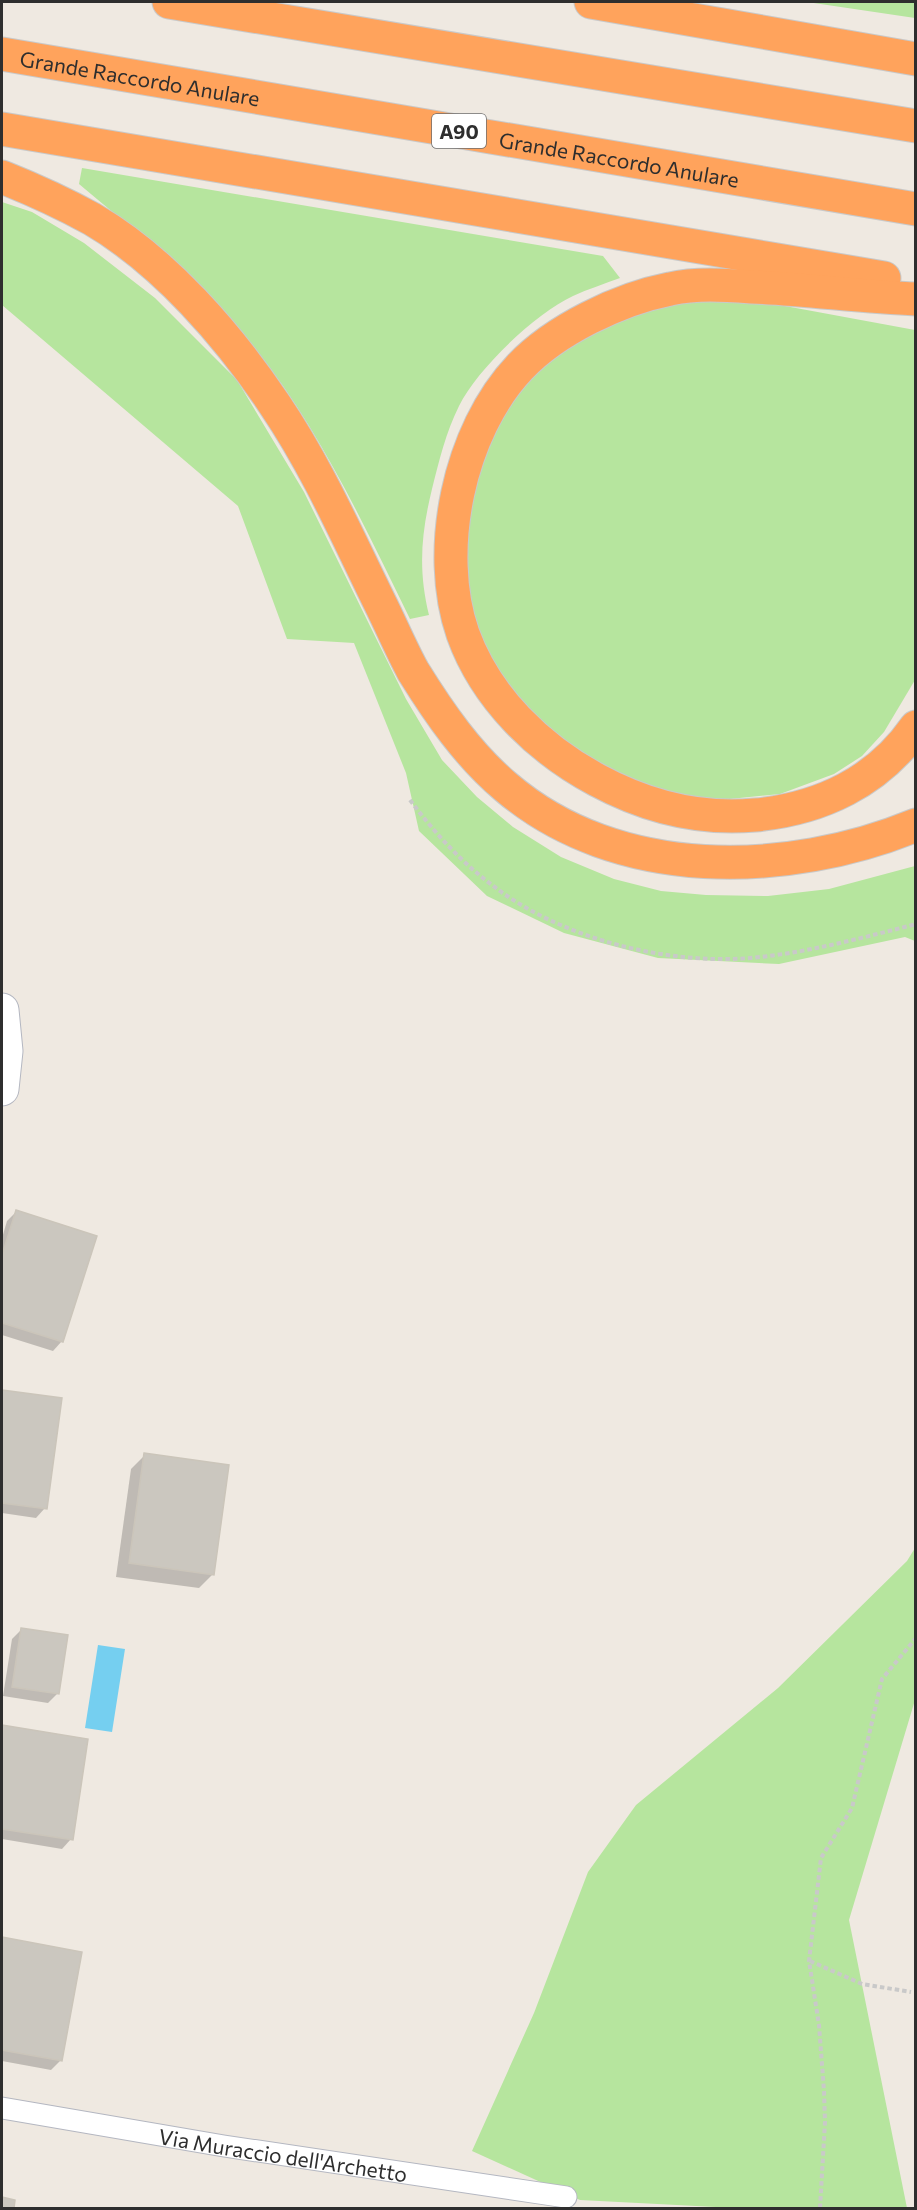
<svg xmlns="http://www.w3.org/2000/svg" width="917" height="2210" font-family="Commissioner,sans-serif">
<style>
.green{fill:#b6e59e}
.water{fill:#75cff0}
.shadow{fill:#0003}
.building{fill:#cbc7bf;stroke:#cbc5ba;stroke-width:1.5}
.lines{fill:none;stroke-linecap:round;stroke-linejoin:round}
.service-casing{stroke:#b4b7c1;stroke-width:23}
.minor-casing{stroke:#b4b7c1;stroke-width:35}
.motorway-casing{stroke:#c9c9c9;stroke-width:35}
.path{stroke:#c9c9c9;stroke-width:4;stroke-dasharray:4.5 3;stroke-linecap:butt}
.service{stroke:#fff;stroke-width:21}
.minor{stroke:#fff;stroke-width:33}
.motorway{stroke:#ffa35c;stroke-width:33}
.labels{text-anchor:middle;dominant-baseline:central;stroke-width:6;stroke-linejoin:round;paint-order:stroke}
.shield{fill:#fff;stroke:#6d6d6d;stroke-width:1.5}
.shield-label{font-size:20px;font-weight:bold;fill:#2e2e2e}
.street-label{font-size:21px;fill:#2e2e2e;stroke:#fff}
</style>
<rect width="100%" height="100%" fill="#efe9e1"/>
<!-- green -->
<g class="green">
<polygon points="807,2 915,2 915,18"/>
<path d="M82,168L603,256L620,278C604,284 588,289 573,296C536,313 477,369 459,406C446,432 439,461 432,489C421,534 418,570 429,615L410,619C358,513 307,401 225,314C180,266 129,226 79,184Z"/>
<polygon points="2,202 32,212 84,243 155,298 237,380 304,492 406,699 442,760 477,797 513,827 561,857 614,879 661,891 706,895 768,896 829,889 915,866 915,941 905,937 779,964 658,958 564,933 487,896 419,831 406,773 354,643 287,639 238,506 2,305"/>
<polygon points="736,297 915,330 915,680 884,732 862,756 834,774 780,794 720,800 681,798 646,789 553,741 488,659 466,592 465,520 496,421 530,375 571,343 649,306"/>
<polygon points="915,1548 915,1700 849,1920 907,2208 735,2208 580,2200 472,2151 534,2013 588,1872 636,1805 778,1688 907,1561"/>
</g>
<!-- water -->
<polygon class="water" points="98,1645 125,1649 112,1732 85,1728"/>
<!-- shadow -->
<g class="shadow">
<polygon points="16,1212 62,1341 53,1351 2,1335 2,1238 7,1221"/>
<polygon points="2,1391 60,1399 45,1508 36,1518 2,1513"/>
<polygon points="145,1455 213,1574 199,1588 116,1577 131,1469"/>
<polygon points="21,1630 57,1694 48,1703 3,1696 12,1639"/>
<polygon points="2,1727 86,1740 71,1839 62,1849 2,1839"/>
<polygon points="2,1939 80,1953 61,2060 51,2070 2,2061"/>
</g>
<!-- building -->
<g class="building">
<polygon points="16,1210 97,1236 63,1342 2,1323 2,1255"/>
<polygon points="2,1390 62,1398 47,1509 2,1503"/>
<polygon points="144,1453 229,1465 214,1575 129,1563"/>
<polygon points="21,1628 68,1635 59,1694 12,1687"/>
<polygon points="2,1725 88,1739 73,1840 2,1829"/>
<polygon points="2,1937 82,1952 62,2061 2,2050"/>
<polygon points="2,2197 15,2200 14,2208 2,2208"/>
</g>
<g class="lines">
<defs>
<g id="service">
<path id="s1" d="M2,2108L224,2146L566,2197"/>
</g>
<polyline id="minor" points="2,1010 6,1051 2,1089"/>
<g id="motorway">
<polyline points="169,2 916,126"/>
<polyline points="591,2 916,59"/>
<path id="s2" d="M2,54L916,209"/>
<polyline points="2,129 884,278"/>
<path d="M2,177C32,189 63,203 92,219C164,261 229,336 275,405C317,467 347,536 380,603C391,625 401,649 413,671C439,713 468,755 506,787C617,882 787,878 916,825"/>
<path d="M916,299C861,297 806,289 752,287C724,285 696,283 670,289C619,299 555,330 520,367C459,431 434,551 463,634C486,698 539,749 597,780C647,807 699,820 755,815C820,809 878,782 916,727"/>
</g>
</defs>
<!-- service casing -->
<use href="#service" class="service-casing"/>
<!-- minor casing -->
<use href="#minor" class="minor-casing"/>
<!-- motorway casing -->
<use href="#motorway" class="motorway-casing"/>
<!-- path -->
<g class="path">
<path d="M410,800C434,832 460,861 492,885C560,938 665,965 750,958C806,953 862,938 916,924"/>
<polyline points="810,1961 862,1984 911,1992"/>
<polyline points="820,2208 825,2122 824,2091 819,2025 809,1961 821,1858 852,1808 882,1679 916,1638"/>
</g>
<!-- service -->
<use href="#service" class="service"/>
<!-- minor -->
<use href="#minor" class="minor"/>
<!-- motorway -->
<use href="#motorway" class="motorway"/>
</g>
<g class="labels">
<!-- shield labels -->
<rect class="shield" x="432" y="114" width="54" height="34" rx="4.5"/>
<g class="shield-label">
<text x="459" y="131">A90</text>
</g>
<!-- street labels -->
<g class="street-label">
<text stroke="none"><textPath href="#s2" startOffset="140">Grande Raccordo Anulare</textPath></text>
<text stroke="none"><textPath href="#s2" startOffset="626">Grande Raccordo Anulare</textPath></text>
<text stroke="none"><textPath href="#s1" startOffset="285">Via Muraccio dell'Archetto</textPath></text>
</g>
</g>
<!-- border -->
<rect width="917" height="2210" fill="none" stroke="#2e2e2e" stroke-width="6"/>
</svg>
